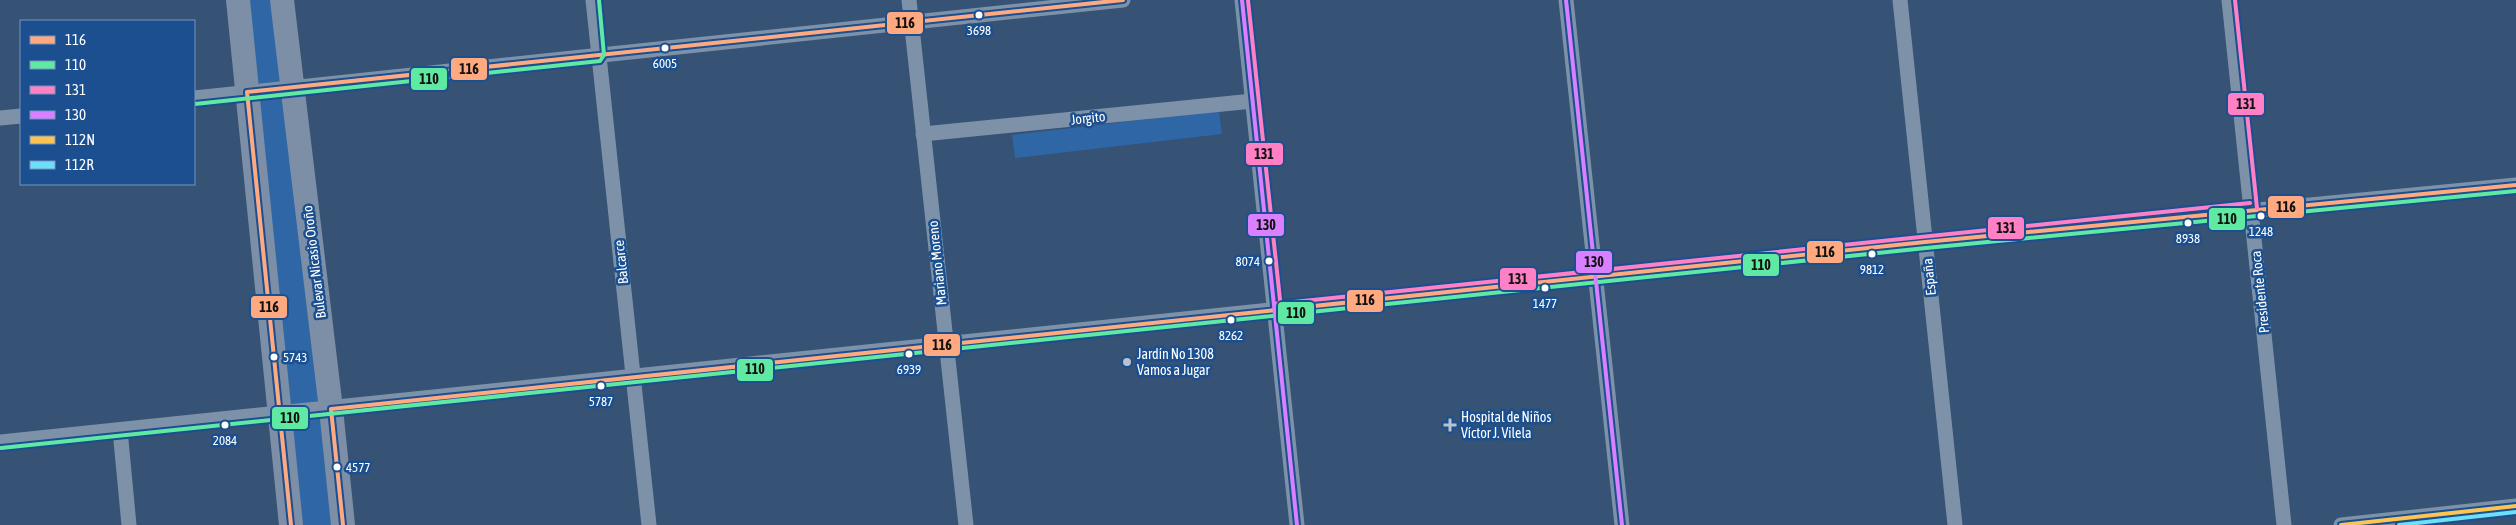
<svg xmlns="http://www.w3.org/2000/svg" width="2516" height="525" font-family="'Asap Condensed',sans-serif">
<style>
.green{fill:#2f66a5}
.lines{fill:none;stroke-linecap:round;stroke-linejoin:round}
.minor{stroke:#7d92a8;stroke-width:15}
.primary{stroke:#7d8ea7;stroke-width:24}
.bus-1-casing{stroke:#1b4f8f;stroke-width:8}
.bus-2-casing{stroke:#1b4f8f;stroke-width:8}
.bus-3-casing{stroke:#1b4f8f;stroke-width:8}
.bus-4-casing{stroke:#1b4f8f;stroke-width:8}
.bus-5-casing{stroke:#1b4f8f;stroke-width:8}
.bus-6-casing{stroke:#1b4f8f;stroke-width:8}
.bus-1{stroke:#ffa980;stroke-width:4}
.bus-2{stroke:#60e9a3;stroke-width:4}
.bus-3{stroke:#ff80c5;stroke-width:4}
.bus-4{stroke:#d880ff;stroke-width:4}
.bus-5{stroke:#fcc553;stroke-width:4}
.bus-6{stroke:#6ddff8;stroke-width:4}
.bus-dot{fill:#fff;stroke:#1b4f8f;stroke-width:2}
.poi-dot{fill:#b9c2ce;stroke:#1b4f8f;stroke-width:2}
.labels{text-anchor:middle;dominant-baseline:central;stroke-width:5;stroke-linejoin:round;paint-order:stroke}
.bus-label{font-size:13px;fill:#fff;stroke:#1b4f8f}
.street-label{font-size:14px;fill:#fff;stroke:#1b4f8f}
.poi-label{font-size:14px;fill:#fff;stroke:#1b4f8f;text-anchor:start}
.line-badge{stroke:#1b4f8f;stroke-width:2}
.pale-badge-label{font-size:14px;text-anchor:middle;font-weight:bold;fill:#111}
</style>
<rect width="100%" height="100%" fill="#365274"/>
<!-- green -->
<g class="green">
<polygon points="238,0 282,0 343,525 291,525"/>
<polygon points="1219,111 1222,134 1015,158 1012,135"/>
</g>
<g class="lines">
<!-- minor -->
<g class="minor">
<polyline points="593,0 649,525"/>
<polyline points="909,0 966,525"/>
<polyline points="1242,0 1297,525"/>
<polyline points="1566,0 1622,525"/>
<polyline points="1900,0 1955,525"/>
<polyline points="2229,0 2284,525"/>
<polyline points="194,98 1123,0"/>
<polyline points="0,118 21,116"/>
<polyline points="923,134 1253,101"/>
<polyline points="120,430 129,525"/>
<polyline points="0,442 1925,242 2516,185"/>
<polyline points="2341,525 2516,506"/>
</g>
<!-- primary -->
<g class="primary">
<polyline points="238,0 291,525"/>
<polyline points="282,0 331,409 343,525"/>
</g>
<defs>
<g id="bus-1">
<polyline points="291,525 247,92 1123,0"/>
<polyline points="343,525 331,409 1925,242 2516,185"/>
</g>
<g id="bus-2">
<polyline points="195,104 600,61 604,55 599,0"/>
<polyline points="1,448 1926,248 2516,191"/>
</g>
<g id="bus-3">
<polyline points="1248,0 1281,309"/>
<polyline points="2235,0 2257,208"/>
<polyline points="1274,304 2250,203"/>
</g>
<g id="bus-4">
<polyline points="1242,0 1297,525"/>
<polyline points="1566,0 1622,525"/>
</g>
<polyline id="bus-5" points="2341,525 2516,506"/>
<polyline id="bus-6" points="2399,525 2516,512"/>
</defs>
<!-- bus-1 casing -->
<use href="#bus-1" class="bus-1-casing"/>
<!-- bus-2 casing -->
<use href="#bus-2" class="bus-2-casing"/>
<!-- bus-3 casing -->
<use href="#bus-3" class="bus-3-casing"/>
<!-- bus-4 casing -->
<use href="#bus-4" class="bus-4-casing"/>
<!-- bus-5 casing -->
<use href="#bus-5" class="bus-5-casing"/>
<!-- bus-6 casing -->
<use href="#bus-6" class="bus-6-casing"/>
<!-- bus-1 -->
<use href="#bus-1" class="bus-1"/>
<!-- bus-2 -->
<use href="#bus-2" class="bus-2"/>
<!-- bus-3 -->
<use href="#bus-3" class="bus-3"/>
<!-- bus-4 -->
<use href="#bus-4" class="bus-4"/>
<!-- bus-5 -->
<use href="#bus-5" class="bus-5"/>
<!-- bus-6 -->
<use href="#bus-6" class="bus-6"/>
</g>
<!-- markers -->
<g class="bus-dot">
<circle cx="979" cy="15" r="4.5"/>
<circle cx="665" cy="48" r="4.5"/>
<circle cx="2261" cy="216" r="4.5"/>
<circle cx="2188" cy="223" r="4.5"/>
<circle cx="1872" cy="254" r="4.5"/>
<circle cx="1269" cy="261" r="4.5"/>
<circle cx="1545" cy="288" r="4.5"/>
<circle cx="1231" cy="320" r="4.5"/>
<circle cx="909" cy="354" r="4.5"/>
<circle cx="274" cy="357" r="4.5"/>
<circle cx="601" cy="386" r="4.5"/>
<circle cx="225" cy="425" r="4.5"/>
<circle cx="337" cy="467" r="4.5"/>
</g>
<g class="poi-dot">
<circle cx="1127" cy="362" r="5"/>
<path d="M1447.5 417.5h5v5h5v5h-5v5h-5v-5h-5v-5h5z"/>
</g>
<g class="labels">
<!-- bus labels -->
<g class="bus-label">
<text x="979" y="30">3698</text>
<text x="665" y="63">6005</text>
<text x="2261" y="231">1248</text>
<text x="2188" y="238">8938</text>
<text x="1260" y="261" text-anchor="end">8074</text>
<text x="1872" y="269">9812</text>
<text x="1545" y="303">1477</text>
<text x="1231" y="335">8262</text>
<text x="283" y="357" text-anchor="start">5743</text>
<text x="909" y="369">6939</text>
<text x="601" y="401">5787</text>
<text x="225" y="440">2084</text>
<text x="346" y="467" text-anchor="start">4577</text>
</g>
<!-- street labels -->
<g class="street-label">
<text transform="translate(1088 118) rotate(-6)">Jorgito</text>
<text transform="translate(314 262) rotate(-97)">Bulevar Nicasio Oroño</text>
<text transform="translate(621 262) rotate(-96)">Balcarce</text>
<text transform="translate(937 263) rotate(-96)">Mariano Moreno</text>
<text transform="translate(1929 277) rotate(-96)">España</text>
<text transform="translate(2260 292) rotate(-96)">Presidente Roca</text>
</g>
<!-- poi labels -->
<g class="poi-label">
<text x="1137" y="354">Jardín No 1308<tspan x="1137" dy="16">Vamos a Jugar</tspan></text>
<text x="1461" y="417">Hospital de Niños<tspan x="1461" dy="16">Víctor J. Vilela</tspan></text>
</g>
</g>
<g class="line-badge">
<rect x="886" y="11" width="38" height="24" rx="5" fill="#ffa980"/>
<rect x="450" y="57" width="38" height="24" rx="5" fill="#ffa980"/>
<rect x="410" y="67" width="38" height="24" rx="5" fill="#60e9a3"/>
<rect x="2227" y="92" width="38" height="24" rx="5" fill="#ff80c5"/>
<rect x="1245" y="142" width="39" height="24" rx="5" fill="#ff80c5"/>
<rect x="2267" y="195" width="38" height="24" rx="5" fill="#ffa980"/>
<rect x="2208" y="207" width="38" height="24" rx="5" fill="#60e9a3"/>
<rect x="1247" y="213" width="38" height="24" rx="5" fill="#d880ff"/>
<rect x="1987" y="216" width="38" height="24" rx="5" fill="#ff80c5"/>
<rect x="1806" y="240" width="38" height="24" rx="5" fill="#ffa980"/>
<rect x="1575" y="250" width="38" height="24" rx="5" fill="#d880ff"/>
<rect x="1742" y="253" width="38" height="24" rx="5" fill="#60e9a3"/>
<rect x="1499" y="267" width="38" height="24" rx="5" fill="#ff80c5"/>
<rect x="1346" y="289" width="38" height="24" rx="5" fill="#ffa980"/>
<rect x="250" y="295" width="38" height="24" rx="5" fill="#ffa980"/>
<rect x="1277" y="301" width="38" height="24" rx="5" fill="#60e9a3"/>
<rect x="923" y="333" width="38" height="24" rx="5" fill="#ffa980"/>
<rect x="736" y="358" width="38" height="24" rx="5" fill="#60e9a3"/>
<rect x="271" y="406" width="38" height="24" rx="5" fill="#60e9a3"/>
</g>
<g class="pale-badge-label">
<text x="905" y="28">116</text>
<text x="469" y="74">116</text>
<text x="429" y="84">110</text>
<text x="2246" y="109">131</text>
<text x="1264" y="159">131</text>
<text x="2286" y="212">116</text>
<text x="2227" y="224">110</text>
<text x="1266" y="230">130</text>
<text x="2006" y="233">131</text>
<text x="1825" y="257">116</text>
<text x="1594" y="267">130</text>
<text x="1761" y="270">110</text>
<text x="1518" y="284">131</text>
<text x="1365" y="305">116</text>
<text x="269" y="312">116</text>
<text x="1296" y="318">110</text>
<text x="942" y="350">116</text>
<text x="755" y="374">110</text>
<text x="290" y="423">110</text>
</g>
<!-- legend -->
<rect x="20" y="20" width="175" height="165" fill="#1b4f8f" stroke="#7695bc"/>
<rect x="30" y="36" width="25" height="8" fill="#ffa980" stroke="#7695bc"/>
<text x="65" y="45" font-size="15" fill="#ffffff">116</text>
<rect x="30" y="61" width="25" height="8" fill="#60e9a3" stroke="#7695bc"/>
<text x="65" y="70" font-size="15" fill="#ffffff">110</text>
<rect x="30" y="86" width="25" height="8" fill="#ff80c5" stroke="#7695bc"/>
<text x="65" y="95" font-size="15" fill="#ffffff">131</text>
<rect x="30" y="111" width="25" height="8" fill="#d880ff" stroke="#7695bc"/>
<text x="65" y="120" font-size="15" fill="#ffffff">130</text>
<rect x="30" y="136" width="25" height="8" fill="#fcc553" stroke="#7695bc"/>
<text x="65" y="145" font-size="15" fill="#ffffff">112N</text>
<rect x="30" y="161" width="25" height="8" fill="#6ddff8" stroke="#7695bc"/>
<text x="65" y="170" font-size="15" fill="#ffffff">112R</text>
</svg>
